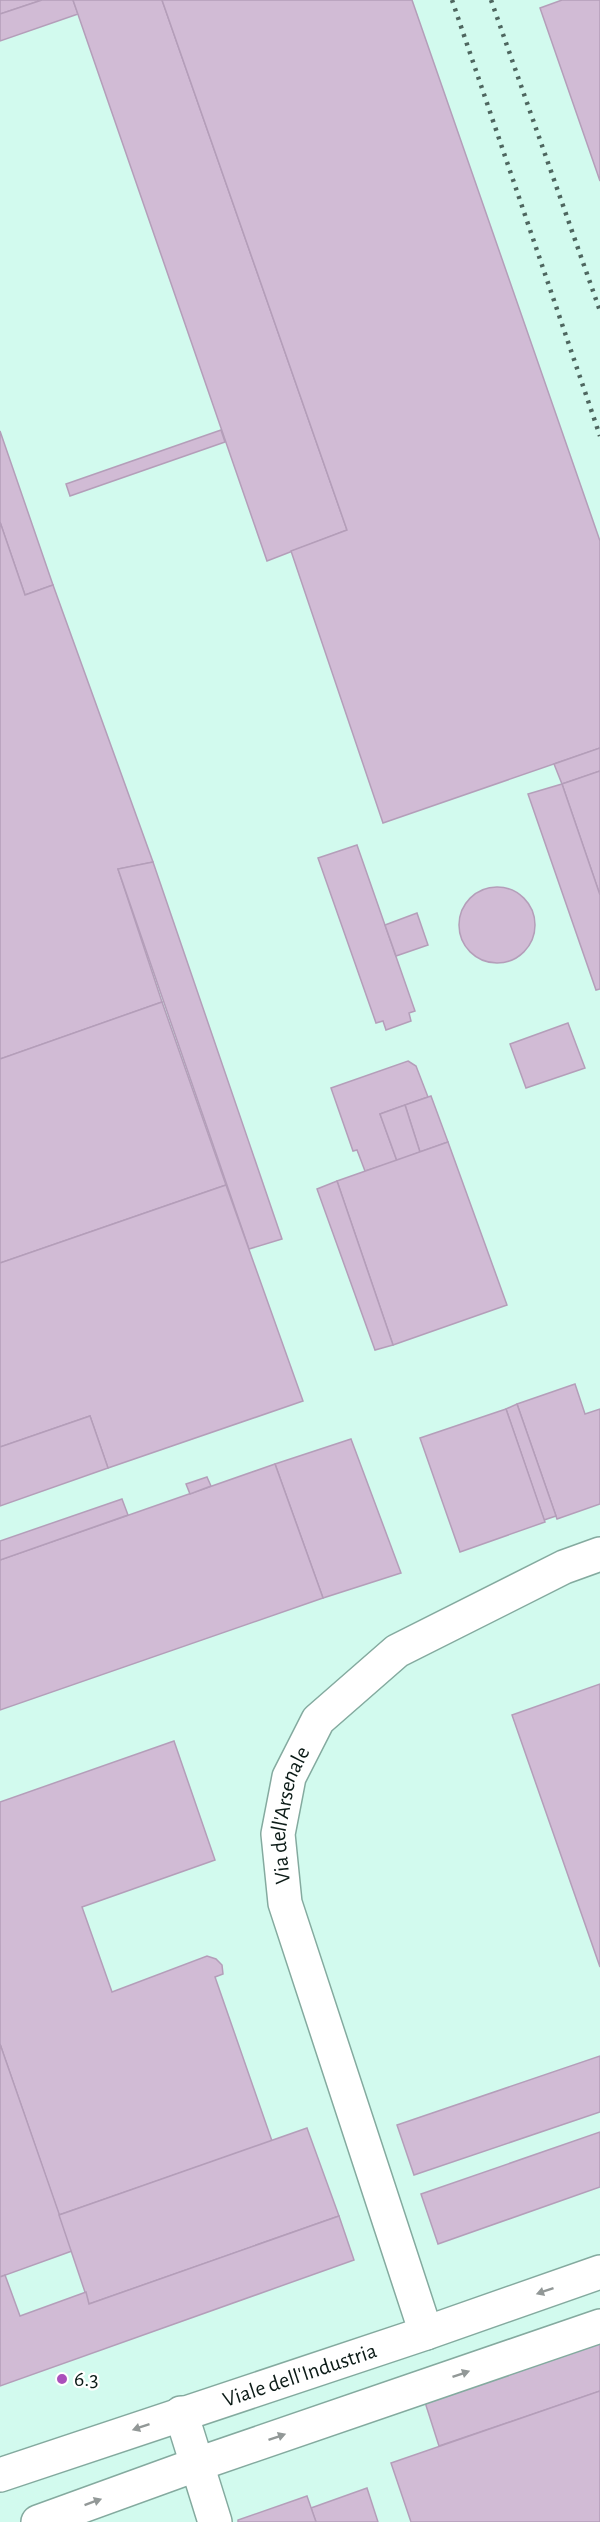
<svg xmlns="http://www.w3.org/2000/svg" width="600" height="2522" font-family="'Alegreya Sans',sans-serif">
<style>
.building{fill:#d1bbd5;stroke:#b49eb9;stroke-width:1.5}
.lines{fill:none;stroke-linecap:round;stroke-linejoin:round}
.minor-casing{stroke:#84aa9f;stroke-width:36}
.minor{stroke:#fff;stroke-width:33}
.rail{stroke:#4e665f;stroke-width:4.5;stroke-dasharray:3 6;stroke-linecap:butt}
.oneway{fill:#929897}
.poi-dot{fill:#aa50bb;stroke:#fff;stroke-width:2}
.labels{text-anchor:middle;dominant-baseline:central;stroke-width:4.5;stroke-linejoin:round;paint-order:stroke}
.street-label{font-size:22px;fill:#0c1b17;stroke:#fff}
.poi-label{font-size:22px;fill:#0c1b17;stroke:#fff;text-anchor:start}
</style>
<rect width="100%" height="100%" fill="#d2faee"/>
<!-- building -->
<g class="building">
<polygon points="0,0 42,0 0,14"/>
<polygon points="42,0 73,0 78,14 0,41 0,14"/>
<polygon points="73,0 162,0 347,530 267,561"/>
<polygon points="162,0 412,0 600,541 600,748 383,823 291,551 347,530"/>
<polygon points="562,0 600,0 600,181 540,8"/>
<polygon points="221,430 225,442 70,496 66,484"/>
<polygon points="0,431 53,585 25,595 0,522"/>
<polygon points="0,522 25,595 53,585 153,862 118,869 162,1002 0,1059"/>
<polygon points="600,748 600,771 562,784 554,764"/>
<polygon points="600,771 600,895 562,784"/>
<polygon points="562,784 600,895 600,989 596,990 528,794"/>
<polygon points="357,845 415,1011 409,1013 411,1021 386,1030 383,1021 376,1023 318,858"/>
<polygon points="153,862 282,1239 249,1249 118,869"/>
<circle cx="497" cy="925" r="38"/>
<polygon points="417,913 428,945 396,956 385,925"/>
<polygon points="162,1002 226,1185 0,1263 0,1059"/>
<polygon points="568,1023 585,1068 526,1088 510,1044"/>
<polygon points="408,1061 416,1066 428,1097 380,1114 397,1161 365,1171 357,1150 353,1151 331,1088"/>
<polygon points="431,1096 448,1142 420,1152 405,1105"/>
<polygon points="405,1105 420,1152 397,1161 380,1114"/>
<polygon points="448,1142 507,1305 393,1345 337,1181"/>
<polygon points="337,1181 393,1345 375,1350 317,1189"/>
<polygon points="226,1185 303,1401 108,1468 90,1416 0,1447 0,1263"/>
<polygon points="575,1384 585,1414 600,1409 600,1504 557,1519 517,1404"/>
<polygon points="517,1404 556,1516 544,1520 506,1409"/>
<polygon points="506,1409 545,1522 460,1552 420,1438"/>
<polygon points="90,1416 108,1468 0,1506 0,1447"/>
<polygon points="351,1439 401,1573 323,1598 275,1464"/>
<polygon points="275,1464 323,1598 0,1710 0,1560"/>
<polygon points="207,1477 211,1486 190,1494 186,1484"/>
<polygon points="122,1499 128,1515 0,1560 0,1541"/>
<polygon points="600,1684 600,1967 512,1715"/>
<polygon points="174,1741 215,1860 82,1907 112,1992 207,1956 216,1959 222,1965 223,1974 215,1977 272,2141 59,2215 0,2044 0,1802"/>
<polygon points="0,2044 72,2251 0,2277"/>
<polygon points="600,2056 600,2112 414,2175 397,2125"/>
<polygon points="307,2128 339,2216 89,2304 59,2215"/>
<polygon points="600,2132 600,2187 438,2244 421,2194"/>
<polygon points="339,2216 354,2260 0,2386 0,2277 5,2275 20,2316 86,2292 89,2304"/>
<polygon points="600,2336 600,2391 439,2446 423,2396"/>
<polygon points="600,2391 600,2522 411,2522 391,2463"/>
<polygon points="367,2488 378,2522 316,2522 311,2508"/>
<polygon points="307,2496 316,2522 238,2522 238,2520"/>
</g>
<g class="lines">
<defs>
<g id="minor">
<path id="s1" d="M426,2333L285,1903L278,1834L289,1777L318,1720L397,1651L564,1567L600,1554"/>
<polyline points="181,2413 215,2522"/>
<path id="s2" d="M0,2475L426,2333L600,2272"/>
<polyline points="38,2522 198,2464 600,2326"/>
</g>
</defs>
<!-- minor casing -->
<use href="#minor" class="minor-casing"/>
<!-- minor -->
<use href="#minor" class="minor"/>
<!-- rail -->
<g class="rail">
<polyline points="452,0 600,436"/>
<polyline points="491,0 600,311"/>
</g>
</g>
<!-- one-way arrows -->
<defs><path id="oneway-solid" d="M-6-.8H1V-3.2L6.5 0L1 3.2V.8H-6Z" transform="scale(1.5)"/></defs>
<g class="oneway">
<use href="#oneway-solid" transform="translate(545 2291) rotate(161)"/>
<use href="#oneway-solid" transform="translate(461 2374) rotate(-19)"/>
<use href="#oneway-solid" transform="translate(141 2427) rotate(161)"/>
<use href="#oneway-solid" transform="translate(277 2437) rotate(-19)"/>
<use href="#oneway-solid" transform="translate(93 2502) rotate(-20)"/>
</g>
<!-- markers -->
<circle class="poi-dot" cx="62" cy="2379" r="6"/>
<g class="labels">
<!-- street labels -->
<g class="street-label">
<text stroke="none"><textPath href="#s1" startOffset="542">Via dell'Arsenale</textPath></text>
<text stroke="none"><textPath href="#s2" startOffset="316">Viale dell'Industria</textPath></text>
</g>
<!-- poi labels -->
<g class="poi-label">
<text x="74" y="2379">6.3</text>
</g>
</g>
</svg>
